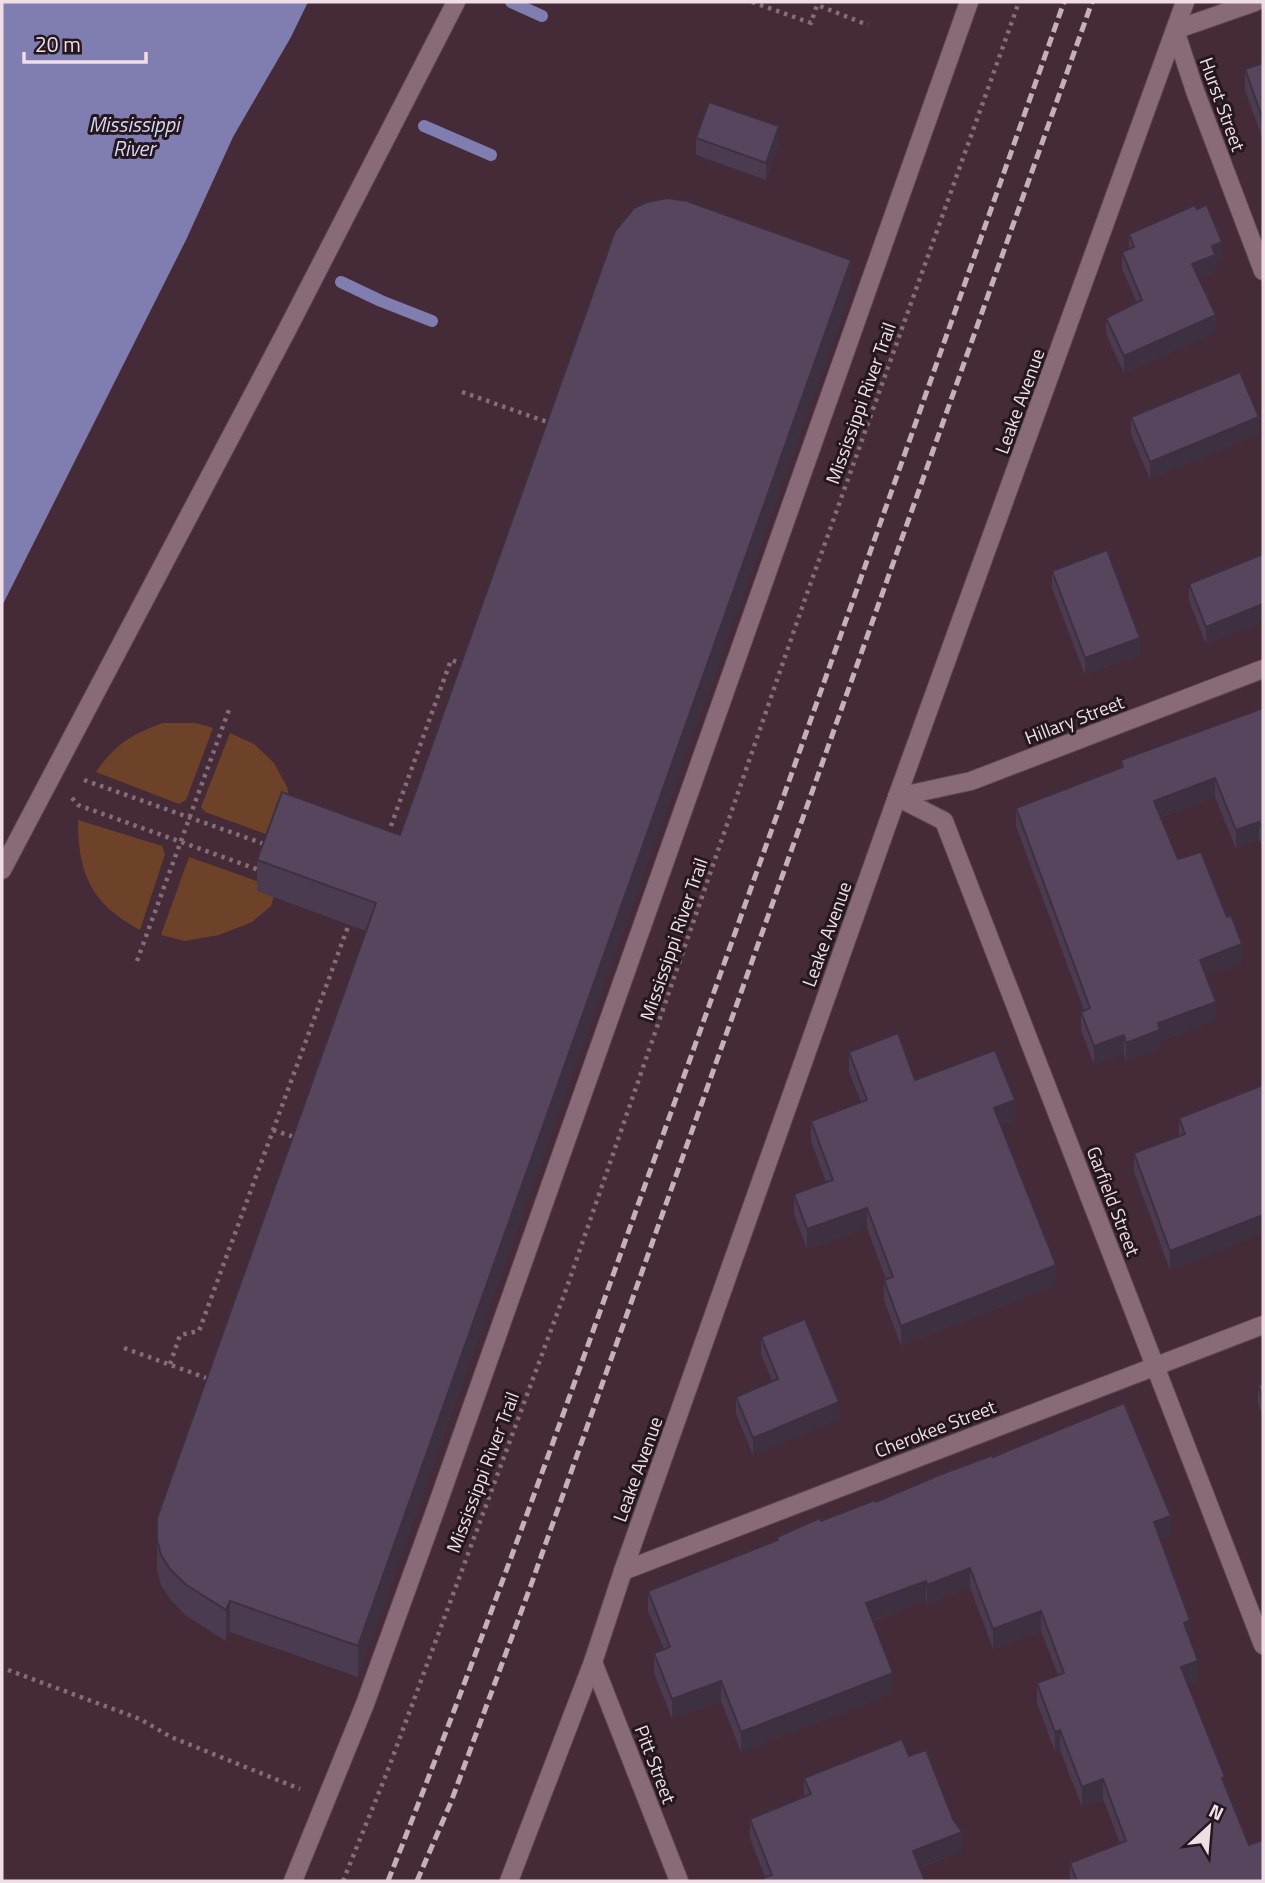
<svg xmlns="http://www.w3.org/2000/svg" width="1265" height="1883" font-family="'Titillium Web',sans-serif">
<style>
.green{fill:#6d4229}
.water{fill:#807eb1}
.pier{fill:#452a38}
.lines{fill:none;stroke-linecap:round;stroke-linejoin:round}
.stream{stroke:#807eb1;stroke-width:12}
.lane-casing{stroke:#5d4753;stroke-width:20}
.street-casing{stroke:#5d4753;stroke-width:20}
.secondary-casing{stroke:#5d4753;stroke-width:20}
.path{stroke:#846c78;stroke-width:4.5;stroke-dasharray:3.5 5;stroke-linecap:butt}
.lane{stroke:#896a79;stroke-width:18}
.street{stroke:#896a79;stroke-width:18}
.secondary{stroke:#896a79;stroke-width:18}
.rail{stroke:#c4afba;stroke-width:5;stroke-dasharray:10 5;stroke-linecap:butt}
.wall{fill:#4b3b50}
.shaded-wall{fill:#3d3041}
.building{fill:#57455d;stroke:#3d3041;stroke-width:2}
.labels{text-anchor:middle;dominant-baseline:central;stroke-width:6;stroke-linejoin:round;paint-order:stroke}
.street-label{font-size:19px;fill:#f0dee7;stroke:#24171e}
.water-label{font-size:21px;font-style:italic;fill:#d6d6f5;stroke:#24171e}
</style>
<rect width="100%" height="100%" fill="#452a38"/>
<!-- green -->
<g class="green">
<path d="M163,723H196L213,728L186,800L179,804L96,772C115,744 132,734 163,723Z"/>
<polygon points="230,733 254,744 274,763 287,787 295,817 288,842 205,812 201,807"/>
<path d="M78,820L162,846L165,854L140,930C91,904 78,874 78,820Z"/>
<polygon points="189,857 276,888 271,906 252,922 219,935 185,941 161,935"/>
</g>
<!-- water -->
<polygon class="water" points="2,2 356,2 2,674"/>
<!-- pier -->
<polygon class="pier" points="308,2 359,2 266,177 128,450 5,676 2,677 2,606 186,240 233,137 291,37"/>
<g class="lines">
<!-- stream -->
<g class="stream">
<polyline points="511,2 542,16"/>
<polyline points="424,126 491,155"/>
<polyline points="341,282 381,301 432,321"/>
</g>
<defs>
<g id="lane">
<polyline points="2,870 287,330 456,2"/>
<polyline points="293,1881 365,1704 434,1514 969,2"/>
</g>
<g id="street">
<polyline points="1255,2 1175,30 1195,91 1263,271"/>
<polyline points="897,797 944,821 1263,1645"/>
<polyline points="897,797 971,781 1263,669"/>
<polyline points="623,1571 1263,1325"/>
<polyline points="593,1662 679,1881"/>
</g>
<polyline id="secondary" points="509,1881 593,1662 623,1571 897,797 1185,2"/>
</defs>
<!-- lane casing -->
<use href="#lane" class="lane-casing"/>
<!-- street casing -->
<use href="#street" class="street-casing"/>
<!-- secondary casing -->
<use href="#secondary" class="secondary-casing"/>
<!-- path -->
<g class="path">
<polyline points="752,2 811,23 817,5 868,25"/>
<polyline points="462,392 550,423"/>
<polyline points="84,780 267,845"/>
<polyline points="72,798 78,805 262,871"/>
<polyline points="388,834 451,660 466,665"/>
<polyline points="137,961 230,707"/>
<polyline points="273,1130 297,1138"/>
<polyline points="124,1348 212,1380"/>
<polyline points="170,1364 180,1335 199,1331 349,924"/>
<polyline points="8,1670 140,1719 171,1737 300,1789"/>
<polyline points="343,1881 386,1775 567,1287 805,599 1019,2"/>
</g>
<!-- lane -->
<use href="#lane" class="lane"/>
<!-- street -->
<use href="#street" class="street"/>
<!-- secondary -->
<use href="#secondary" class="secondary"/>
<!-- rail -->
<g class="rail">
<path d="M388,1881C488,1629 578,1373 669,1118C802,746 933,374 1064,2"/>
<polyline points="417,1881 451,1802 531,1585 1092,2"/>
</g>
</g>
<!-- wall -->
<g class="wall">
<polygon points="1263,63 1263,140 1245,90 1245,69"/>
<polygon points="696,138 779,143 766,180 696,155"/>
<polygon points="1129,234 1222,259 1215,262 1215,272 1199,278 1216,332 1124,373 1106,334 1106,318 1137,303 1122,269 1122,252 1129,249"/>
<polygon points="851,291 358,1677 230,1632 226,1641 185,1615 170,1599 161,1585 157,1570 157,1518 366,931 257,891 257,860 400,835"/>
<polygon points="1131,417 1259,434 1150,479 1131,434"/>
<polygon points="1263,554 1263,621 1206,644 1189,601 1189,584"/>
<polygon points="1052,571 1140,655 1085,675 1052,588"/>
<polygon points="1263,708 1262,845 1259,840 1236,849 1215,797 1161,817 1178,859 1242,963 1206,976 1216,1020 1160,1041 1160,1049 1126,1062 1124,1053 1094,1065 1081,1030 1081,1012 1084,1010 1016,826 1016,808 1121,767 1121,760"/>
<polygon points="849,1052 915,1080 1015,1120 1001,1125 1056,1285 901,1346 884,1300 884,1280 886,1279 867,1228 807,1249 794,1214 794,1194 826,1182 811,1141 811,1121 861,1102 849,1072"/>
<polygon points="1263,1085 1263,1233 1170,1270 1134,1172 1134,1153 1179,1137 1179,1118"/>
<polygon points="761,1337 839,1419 753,1455 736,1414 736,1397 772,1381 761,1354"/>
<polygon points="1263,1383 1263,1418 1258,1403 1258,1385"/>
<polygon points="993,1457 1171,1535 1160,1539 1190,1640 1198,1681 1188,1684 1225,1784 1263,1881 1070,1881 1070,1863 1120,1843 1103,1799 1082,1807 1060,1750 1055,1752 1037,1703 1037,1683 1058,1675 1041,1631 993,1649 970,1587 927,1605 926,1600 873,1621 893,1693 741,1752 721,1701 672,1719 654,1673 654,1653 664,1649 648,1611 648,1591 777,1541 777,1537 876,1502"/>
<polygon points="909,1756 962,1851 920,1868 925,1881 763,1881 763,1878 765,1877 750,1838 750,1819 804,1797 804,1778"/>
</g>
<!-- shaded-wall -->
<g class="shaded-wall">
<polygon points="779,126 779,143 766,180 766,163"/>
<polygon points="1222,242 1222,259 1215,262 1215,272 1192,281 1192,264 1212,246"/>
<polygon points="851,260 851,291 358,1677 358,1646"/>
<polygon points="1216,315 1216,332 1124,373 1124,356"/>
<polygon points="1259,417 1259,434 1150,479 1150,462"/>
<polygon points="1263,604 1263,621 1206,644 1206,627"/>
<polygon points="1140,638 1140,655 1085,675 1085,658"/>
<polygon points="1215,778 1215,797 1154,819 1154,801"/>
<polygon points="1259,822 1259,840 1236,849 1236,830"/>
<polygon points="1263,826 1263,845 1262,845 1262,827"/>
<polygon points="1242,944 1242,963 1200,978 1200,960"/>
<polygon points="1216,1002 1216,1020 1160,1041 1160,1049 1126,1062 1126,1043 1158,1023"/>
<polygon points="1124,1035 1124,1053 1094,1065 1094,1046"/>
<polygon points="1015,1100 1015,1120 994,1128 994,1108"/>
<polygon points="867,1208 867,1228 807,1249 807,1229"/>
<polygon points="1263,1215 1263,1233 1170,1270 1170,1251"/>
<polygon points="1056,1265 1056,1285 901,1346 901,1326"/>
<polygon points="839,1402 839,1419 753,1455 753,1438"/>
<polygon points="1171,1516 1171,1535 1154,1542 1154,1522"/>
<polygon points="970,1568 970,1587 927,1605 927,1585"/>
<polygon points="926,1581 926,1600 866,1623 866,1603"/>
<polygon points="230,1601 230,1632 226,1641 226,1610"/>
<polygon points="1041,1611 1041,1631 993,1649 993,1629"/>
<polygon points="1190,1620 1190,1640 1184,1623"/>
<polygon points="1198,1661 1198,1681 1181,1687 1181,1667"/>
<polygon points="893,1673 893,1693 741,1752 741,1732"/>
<polygon points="721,1681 721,1701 672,1719 672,1699"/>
<polygon points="1060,1730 1060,1750 1055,1752 1055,1732"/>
<polygon points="1103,1779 1103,1799 1082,1807 1082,1787"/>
<polygon points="962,1832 962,1851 913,1870 913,1851"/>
</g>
<!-- building -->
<g class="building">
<polygon points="1263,63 1263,120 1245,69"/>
<polygon points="709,102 779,126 766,163 696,138"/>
<polygon points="667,198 687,201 851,260 358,1646 230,1601 226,1610 185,1584 170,1569 161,1555 157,1539 157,1518 376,903 257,860 282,792 400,835 615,231 634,208 647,202"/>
<polygon points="1195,205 1197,209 1207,205 1222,242 1212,246 1215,255 1192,264 1216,315 1124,356 1106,318 1142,300 1122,252 1134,247 1129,234"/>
<polygon points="1240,372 1259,417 1150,462 1131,417"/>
<polygon points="1107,550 1140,638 1085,658 1052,571"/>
<polygon points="1263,554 1263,604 1206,627 1189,584"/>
<polygon points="1263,708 1263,826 1262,827 1259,822 1236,830 1215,778 1154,801 1178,859 1201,852 1227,917 1231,915 1242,944 1200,960 1216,1002 1158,1023 1160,1030 1126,1043 1124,1035 1094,1046 1081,1012 1090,1008 1016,808 1123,767 1121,760"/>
<polygon points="898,1033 915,1080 995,1050 1015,1100 994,1108 1056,1265 901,1326 884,1280 893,1277 867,1208 807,1229 794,1194 833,1180 811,1121 867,1100 849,1052"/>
<polygon points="1263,1085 1263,1215 1170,1251 1134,1153 1185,1134 1179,1118"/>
<polygon points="805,1319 839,1402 753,1438 736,1397 778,1379 761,1337"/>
<polygon points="1263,1383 1263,1400 1258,1385"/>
<polygon points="1124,1403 1171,1516 1154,1522 1190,1620 1184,1623 1198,1661 1181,1667 1225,1777 1222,1778 1249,1845 1263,1840 1263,1881 1077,1881 1070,1863 1126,1841 1103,1779 1082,1787 1060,1730 1055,1732 1037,1683 1064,1673 1041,1611 993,1629 970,1568 927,1585 926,1581 866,1603 893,1673 741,1732 721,1681 672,1699 654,1653 670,1647 648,1591 778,1540 777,1537 820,1518 821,1521 875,1500 876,1502 939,1475 993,1455 993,1457"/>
<polygon points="902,1739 909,1756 926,1750 953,1819 962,1832 913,1851 925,1881 764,1881 763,1878 772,1875 750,1819 811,1794 804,1778"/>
</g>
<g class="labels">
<!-- street labels -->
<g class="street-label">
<text transform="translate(1223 104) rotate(70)">Hurst Street</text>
<text transform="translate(1019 401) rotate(-70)">Leake Avenue</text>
<text transform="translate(860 403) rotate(-70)">Mississippi River Trail</text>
<text transform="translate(1074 719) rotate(-21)">Hillary Street</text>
<text transform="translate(826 934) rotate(-70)">Leake Avenue</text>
<text transform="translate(673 939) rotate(-71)">Mississippi River Trail</text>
<text transform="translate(1114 1201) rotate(69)">Garfield Street</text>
<text transform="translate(935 1428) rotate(-21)">Cherokee Street</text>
<text transform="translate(637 1469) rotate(-70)">Leake Avenue</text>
<text transform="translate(482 1472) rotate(-69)">Mississippi River Trail</text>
<text transform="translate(656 1764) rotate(69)">Pitt Street</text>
</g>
<!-- water labels -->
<g class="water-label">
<text x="134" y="124">Mississippi<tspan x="134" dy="24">River</tspan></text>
</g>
</g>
<!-- border -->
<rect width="1265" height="1883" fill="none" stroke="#f0dee7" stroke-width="7"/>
<!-- north arrow -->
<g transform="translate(1209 1827) rotate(26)" stroke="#24171e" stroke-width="5" paint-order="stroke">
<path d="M0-5L12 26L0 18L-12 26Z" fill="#f0dee7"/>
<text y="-10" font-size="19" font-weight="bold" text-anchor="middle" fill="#f0dee7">N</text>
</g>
<!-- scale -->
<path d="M24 52v10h122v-10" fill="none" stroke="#f0dee7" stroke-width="3.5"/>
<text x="35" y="52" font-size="21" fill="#f0dee7" stroke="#24171e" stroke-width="5" paint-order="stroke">20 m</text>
</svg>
